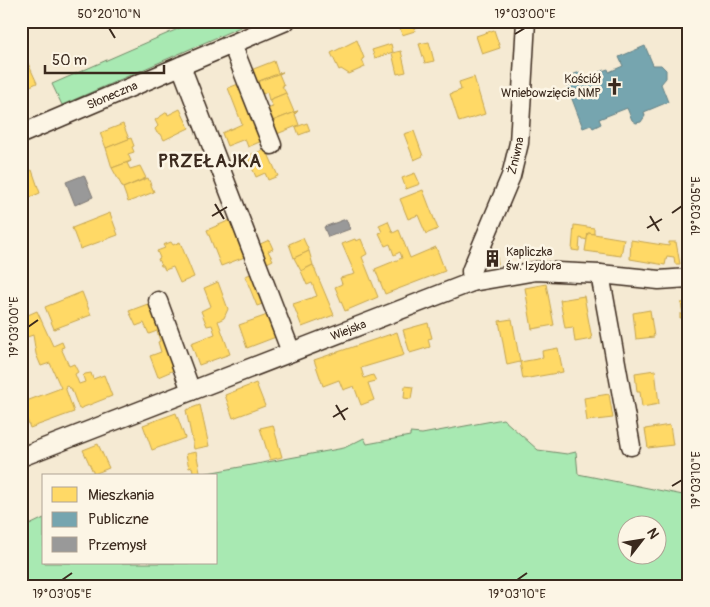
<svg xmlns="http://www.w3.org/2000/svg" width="710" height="607" font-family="Pangolin,sans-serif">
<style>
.green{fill:#a8e9b2;stroke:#728a68;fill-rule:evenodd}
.homes{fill:#ffd966;stroke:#c4a450}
.public{fill:#76a5af;stroke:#648084}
.industry{fill:#999;stroke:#7d7874}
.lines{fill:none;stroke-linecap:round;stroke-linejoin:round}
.minor-casing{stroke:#3b2a1e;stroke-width:21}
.minor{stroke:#fcf5e5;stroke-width:18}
.ticks{fill:none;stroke:#3b2a1e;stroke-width:2}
.labels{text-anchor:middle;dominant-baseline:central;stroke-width:5;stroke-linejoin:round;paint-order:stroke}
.poi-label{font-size:12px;fill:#3b2a1e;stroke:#fcf5e5;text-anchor:end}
.street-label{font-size:12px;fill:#3b2a1e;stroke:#fcf5e5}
.district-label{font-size:18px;font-weight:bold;letter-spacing:1px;fill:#3b2a1e;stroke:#fcf5e5}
.neatline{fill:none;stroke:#3b2a1e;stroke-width:2}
.ticks-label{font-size:12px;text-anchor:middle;fill:#3b2a1e}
</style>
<rect width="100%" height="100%" fill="#f5ead3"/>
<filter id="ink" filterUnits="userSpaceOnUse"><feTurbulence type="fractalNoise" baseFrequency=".02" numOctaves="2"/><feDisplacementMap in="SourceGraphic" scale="10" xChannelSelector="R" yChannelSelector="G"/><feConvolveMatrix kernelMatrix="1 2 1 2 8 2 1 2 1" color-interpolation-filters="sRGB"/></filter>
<g filter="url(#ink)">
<!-- green -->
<g class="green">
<polygon points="196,21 254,21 62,105 52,84"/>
<path d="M503,419L538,450L567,454L576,452L578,474L683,495L689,494V586H21V529L44,518V563H216V476H191L344,448L364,438L367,444L410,436V433L422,434ZM628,524H658V554H628Z"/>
</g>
<!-- homes -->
<g class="homes">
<polygon points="398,21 426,21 427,24 414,28 415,31 402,35"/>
<polygon points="494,30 500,48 482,54 476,36"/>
<polygon points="357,40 364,58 362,59 365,67 349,74 341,69 339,70 331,53"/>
<polygon points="429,42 434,61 425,63 419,44"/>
<polygon points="391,44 393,52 375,58 372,50"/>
<polygon points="401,51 406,72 397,74 392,53"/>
<polygon points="26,59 37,83 21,90 21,61"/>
<polygon points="274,61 278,73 283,72 254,83 251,70"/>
<polygon points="283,72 279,74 284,86 282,86 286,93 269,100 267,92 261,95 254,83"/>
<polygon points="474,77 485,114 459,122 450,94 461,90 459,82"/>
<polygon points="241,83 264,140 248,147 245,139 227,146 222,133 242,124 228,88"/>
<polygon points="286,93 294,112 298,111 270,122 272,121 267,109 273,107 269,100"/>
<polygon points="180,109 189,128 164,140 161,134 157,133 155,129 158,126 155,120 167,112 168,115"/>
<polygon points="298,111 295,114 299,125 277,134 272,122 270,122"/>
<polygon points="307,123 310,131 299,135 296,127"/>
<polygon points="123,124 129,139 106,148 100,133"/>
<polygon points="414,131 423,156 414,160 404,134"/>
<polygon points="131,138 134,146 132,147 134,152 128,154 131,161 112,168 106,148"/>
<polygon points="266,149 278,176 268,180 265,173 256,177 247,156"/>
<polygon points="131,161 127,163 130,169 140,166 146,178 123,188 112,168"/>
<polygon points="32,170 40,193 21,201 21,175"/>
<polygon points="415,173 420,184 406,189 402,178"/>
<polygon points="148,178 154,192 128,202 123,188"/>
<polygon points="423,190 438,229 426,234 418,215 408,219 400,199"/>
<polygon points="110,213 118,235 80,249 72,228"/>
<polygon points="235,218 250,255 221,266 207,230"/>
<polygon points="388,221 393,233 399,230 410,258 436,247 445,271 385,294 375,269 402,258 400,252 394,255 390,244 385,246 379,233 382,232 379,225"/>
<polygon points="574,225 594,228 594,234 588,233 587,240 580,238 579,251 572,250"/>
<polygon points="588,233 624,239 621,256 585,251"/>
<polygon points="303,238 309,251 294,258 289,244"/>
<polygon points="355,239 356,241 361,239 367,254 362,257 378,297 345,311 335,287 342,284 340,278 355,274 342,244"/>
<polygon points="269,240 273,249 268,251 273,260 265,264 256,246"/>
<polygon points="631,240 669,246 669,242 676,242 680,264 675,264 674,257 667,256 665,265 630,259"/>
<polygon points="171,242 173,245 180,242 194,277 180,283 173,267 165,270 163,266 161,266 158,259 160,258 157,251 165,248 163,245"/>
<polygon points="309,251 313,265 301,271 294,258"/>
<polygon points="496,251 498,264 489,266 486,253"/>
<polygon points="313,265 334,315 302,327 293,304 317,296 312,283 307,285 301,271"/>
<polygon points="257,272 268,302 257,306 245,276"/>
<polygon points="218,282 228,309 224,318 218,321 230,354 199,365 191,343 215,334 212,325 207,326 201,311 211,306 204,288"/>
<polygon points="546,284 554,325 532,329 525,288"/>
<polygon points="82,292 91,315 54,329 45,307"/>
<polygon points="584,296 592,339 575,342 573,327 565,328 560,300"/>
<polygon points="153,302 179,368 158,377 150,356 161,352 158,342 160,341 157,331 149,334 144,323 136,326 129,311"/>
<polygon points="689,302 689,317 680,318 680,314 683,314 681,303"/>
<polygon points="650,310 654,337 636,339 633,313"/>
<polygon points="37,311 53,346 62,342 64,347 61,348 69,366 74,364 78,372 75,374 79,384 85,382 83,376 85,374 91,373 93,379 104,375 112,396 79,409 71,388 69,388 67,386 65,387 74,412 30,428 21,403 61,388 50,363 41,366 36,354 33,335 21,339 21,318"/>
<polygon points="273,313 281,335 247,348 239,325"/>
<polygon points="683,317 689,317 689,331 681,331 681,328 684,328"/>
<polygon points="512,319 520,362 507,365 499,321"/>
<polygon points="428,323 432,338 428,339 430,347 410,353 403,330"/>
<polygon points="685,331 689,331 689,345 682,346 682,342 686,342"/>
<polygon points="397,332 404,355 361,368 364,378 373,375 376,381 368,383 374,400 361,405 354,386 343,390 339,380 323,386 314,360"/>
<polygon points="558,348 563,372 523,379 520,362 543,358 542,351"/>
<polygon points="655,370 659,404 642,407 640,392 637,392 635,373"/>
<polygon points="256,383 265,406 233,418 225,395"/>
<polygon points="405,386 413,387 411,399 404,398"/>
<polygon points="609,394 613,418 587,421 584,398"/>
<polygon points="200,405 209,446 194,449 186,410"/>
<polygon points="176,413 185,438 152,450 143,425"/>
<polygon points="273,425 282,457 270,460 260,428"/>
<polygon points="670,425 673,445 648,448 645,429"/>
<polygon points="98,444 109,468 94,474 83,450"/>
<polygon points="196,452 201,476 194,476 192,467 189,468 186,454"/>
</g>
<!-- public -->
<polygon class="public" points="645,46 653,65 661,65 666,70 666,78 661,84 668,102 644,112 645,116 641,122 636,123 632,120 627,108 599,119 601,124 593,128 591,125 583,128 564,78 580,72 584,82 600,75 599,72 608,69 609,72 623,66 619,57"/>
<!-- industry -->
<g class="industry">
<polygon points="84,175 93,197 75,205 66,182"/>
<polygon points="346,219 350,229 328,237 324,227"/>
</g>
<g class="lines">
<defs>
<g id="minor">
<polyline points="232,44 272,145"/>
<polyline points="181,66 291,352"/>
<path id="s1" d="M21,134L286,21"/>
<polyline points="600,274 631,446"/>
<path id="s2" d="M472,282L471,271L511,176L519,143L526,21"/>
<polyline points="158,301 191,391"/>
<path id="s3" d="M21,457L472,282L536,271L600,274L659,280L689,278"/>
</g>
</defs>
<!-- minor casing -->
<use href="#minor" class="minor-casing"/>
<!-- minor -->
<use href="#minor" class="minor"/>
</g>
</g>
<!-- ticks -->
<path class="ticks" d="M109,28L115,38M515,34L525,28M215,204L224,219M672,213L682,206M212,216L227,207M650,216L659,231M647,228L662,219M28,327L38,320M336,405L345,420M333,417L348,408M672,486L682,480M62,580L72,573M517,580L527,573"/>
<!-- icons -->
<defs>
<symbol id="church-bare" viewBox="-9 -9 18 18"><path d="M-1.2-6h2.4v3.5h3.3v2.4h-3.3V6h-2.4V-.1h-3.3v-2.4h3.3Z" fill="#3b2a1e" stroke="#fcf5e5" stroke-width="2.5" paint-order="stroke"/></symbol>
<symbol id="building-bare" viewBox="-9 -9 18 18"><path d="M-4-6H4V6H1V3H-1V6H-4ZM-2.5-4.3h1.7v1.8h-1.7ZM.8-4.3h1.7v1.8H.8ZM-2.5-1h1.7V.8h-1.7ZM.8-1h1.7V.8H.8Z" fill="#3b2a1e" stroke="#fcf5e5" stroke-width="2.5" paint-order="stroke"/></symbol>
</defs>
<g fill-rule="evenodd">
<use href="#church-bare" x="602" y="74" width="25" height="25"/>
<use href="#building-bare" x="480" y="246" width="25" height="25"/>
</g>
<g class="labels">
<!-- poi labels -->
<g class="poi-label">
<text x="601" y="79">Kościół<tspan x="601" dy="14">Wniebowzięcia NMP</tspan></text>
<text x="506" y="252" text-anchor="start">Kapliczka<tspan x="506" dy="14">św. Izydora</tspan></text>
</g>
<!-- street labels -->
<g class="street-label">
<text stroke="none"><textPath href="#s1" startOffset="99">Słoneczna</textPath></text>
<text stroke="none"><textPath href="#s2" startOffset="135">Żniwna</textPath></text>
<text stroke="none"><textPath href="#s3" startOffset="351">Wiejska</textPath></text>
</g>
<!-- district labels -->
<g class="district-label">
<text x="210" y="161">PRZEŁAJKA</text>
</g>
</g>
<!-- margin -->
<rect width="710" height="607" fill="none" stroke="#fcf5e5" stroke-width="55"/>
<!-- legend -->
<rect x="42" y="474" width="175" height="90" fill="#fcf5e5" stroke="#afa495"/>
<rect x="52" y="487" width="25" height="15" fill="#ffd966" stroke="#afa495"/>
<text x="88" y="500" font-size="15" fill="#3b2a1e">Mieszkania</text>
<rect x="52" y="512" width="25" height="15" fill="#76a5af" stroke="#afa495"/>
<text x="88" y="524" font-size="15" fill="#3b2a1e">Publiczne</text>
<rect x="52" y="537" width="25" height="15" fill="#999999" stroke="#afa495"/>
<text x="88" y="550" font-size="15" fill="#3b2a1e">Przemysł</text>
<!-- north arrow -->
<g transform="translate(642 540) rotate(59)"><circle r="24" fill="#fcf5e5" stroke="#afa495"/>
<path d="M0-4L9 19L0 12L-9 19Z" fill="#3b2a1e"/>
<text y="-8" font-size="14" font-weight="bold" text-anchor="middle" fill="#3b2a1e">N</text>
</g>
<!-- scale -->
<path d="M45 65v8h119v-8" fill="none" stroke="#3b2a1e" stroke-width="2.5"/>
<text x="52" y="65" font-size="15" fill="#3b2a1e" stroke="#fcf5e5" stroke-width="4" paint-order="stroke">50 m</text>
<rect x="28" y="28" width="654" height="552" class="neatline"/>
<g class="ticks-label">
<text x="109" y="18">50°20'10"N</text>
<text x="525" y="18">19°03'00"E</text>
<text transform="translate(696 206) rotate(-90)" y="4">19°03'05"E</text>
<text transform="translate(14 327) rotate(-90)" y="4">19°03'00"E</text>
<text transform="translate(696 480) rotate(-90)" y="4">19°03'10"E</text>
<text x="62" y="598">19°03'05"E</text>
<text x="517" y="598">19°03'10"E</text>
</g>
</svg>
